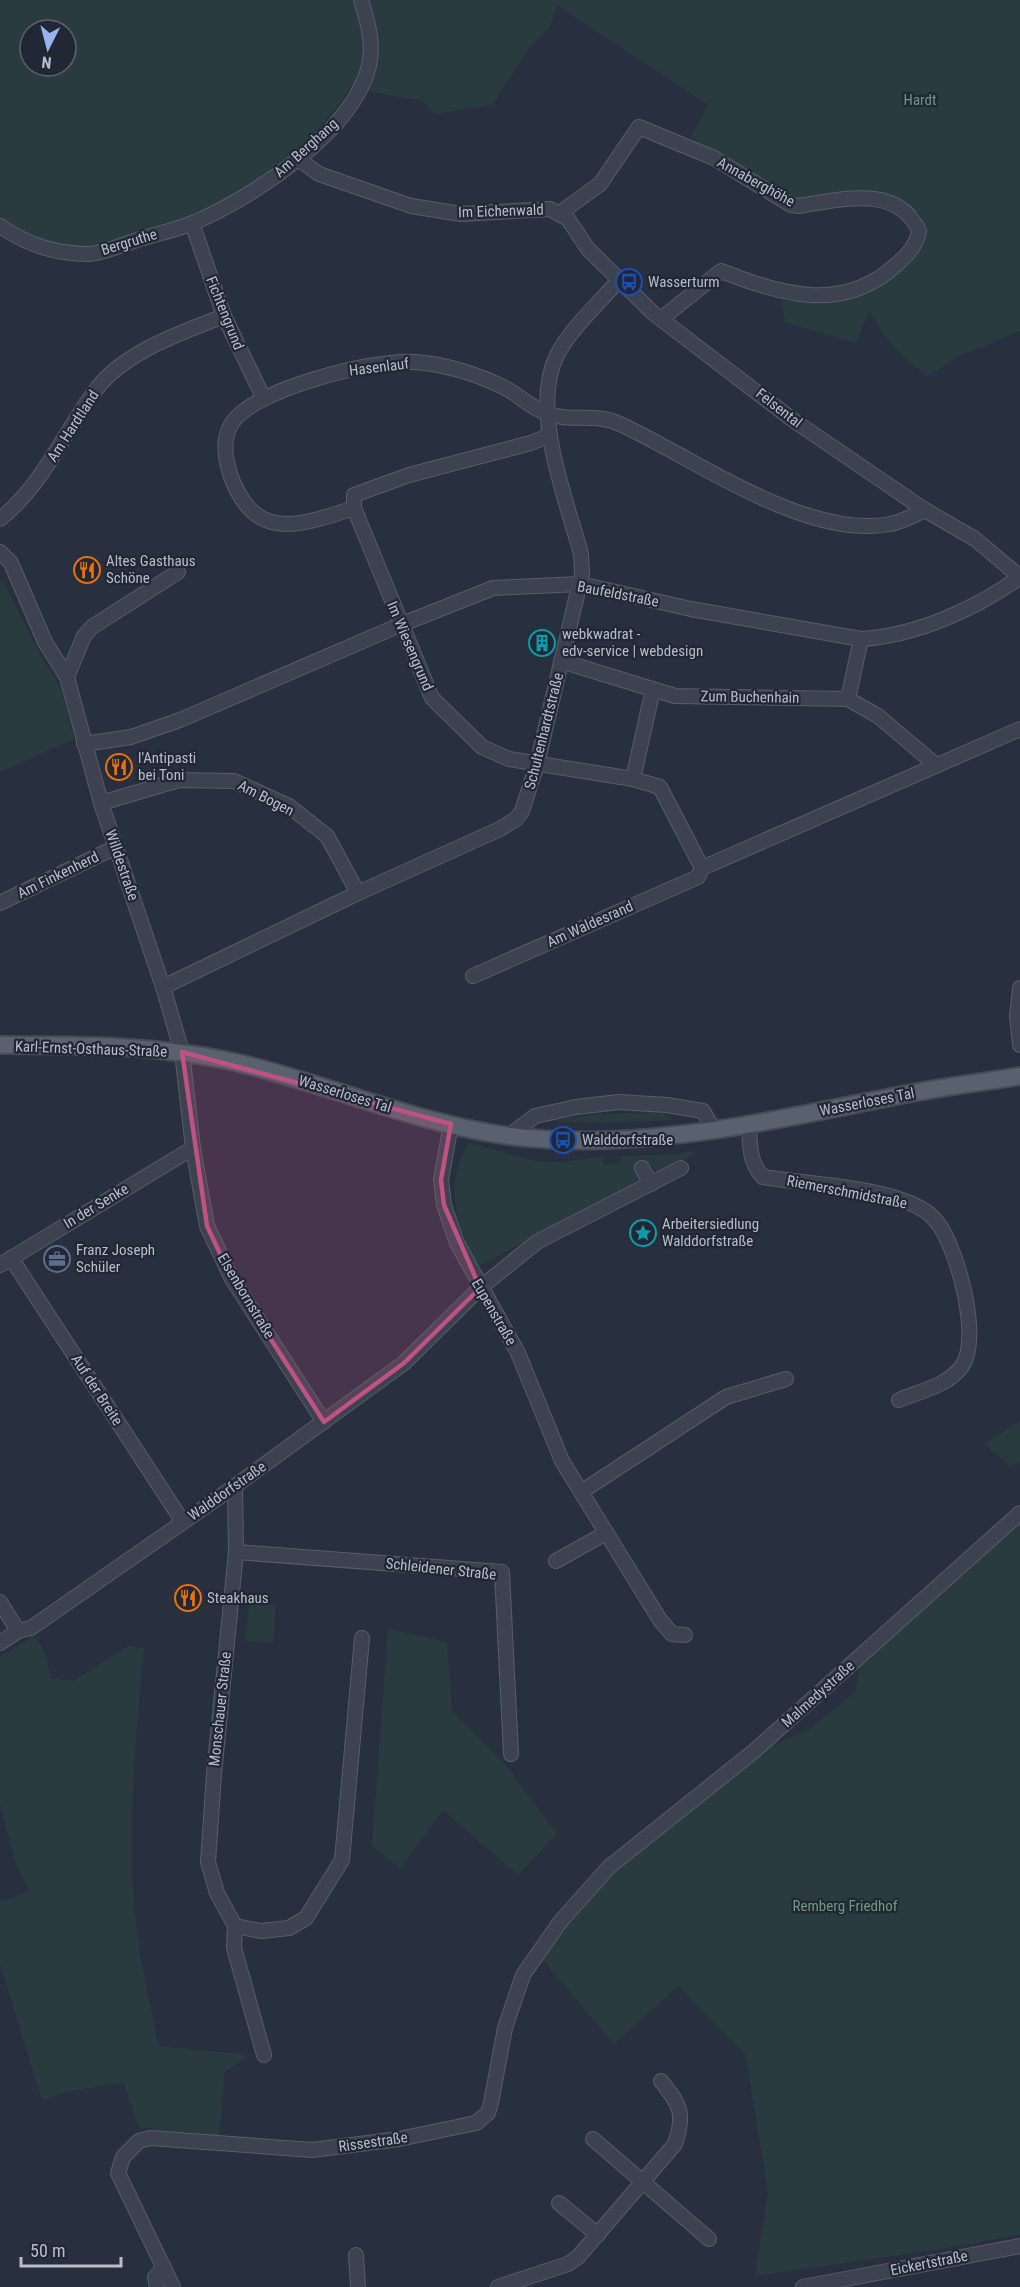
<svg xmlns="http://www.w3.org/2000/svg" width="1020" height="2287" font-family="'Roboto Condensed',sans-serif">
<style>
.green{fill:#2a3b40;fill-rule:evenodd}
.lines{fill:none;stroke-linecap:round;stroke-linejoin:round}
.minor-casing{stroke:#575d69;stroke-width:16}
.major-casing{stroke:#454b58;stroke-width:20}
.minor{stroke:#3c424f;stroke-width:14}
.major{stroke:#5a616e;stroke-width:16}
.marked{fill:#be5282;fill-opacity:0.2;stroke:#be5282;stroke-width:4.5;stroke-linejoin:round}
.labels{text-anchor:middle;dominant-baseline:central;stroke-width:4.5;stroke-linejoin:round;paint-order:stroke}
.park-label{font-size:15px;fill:#72987e;stroke:#212734}
.street-label{font-size:15px;fill:#b8bdc9;stroke:#212734}
.poi-label{font-size:15px;fill:#b8bdc9;stroke:#212734;text-anchor:start}
</style>
<rect width="100%" height="100%" fill="#282f3f"/>
<!-- green -->
<g class="green">
<path d="M0,0H1020V331L957,357L927,377L892,346L869,311L856,343L785,322L782,301H818L875,289L914,259L922,248L925,237L921,215L895,198L876,194L797,201L786,195L691,137L708,105L557,5L550,27L530,47L492,105L435,114L422,101L351,88C328,119 304,148 274,172C243,196 112,252 75,249C48,247 21,234 0,218ZM30,30H66V66H30Z"/>
<polygon points="3,581 39,653 61,688 74,739 0,772 0,583"/>
<polygon points="660,1112 674,1120 603,1123 549,1121 598,1114"/>
<path d="M469,1143L534,1161L560,1162L603,1157V1165L620,1164L621,1156L663,1155L698,1151L662,1174L646,1162L637,1166L641,1179L637,1185L478,1266C456,1228 443,1182 469,1143Z"/>
<polygon points="1020,1421 1020,1465 1018,1462 1010,1466 985,1444"/>
<polygon points="1020,1522 1020,2234 948,2248 755,2276 768,2193 746,2056 679,1986 614,2044 538,1954 610,1867 755,1753 808,1730 856,1691 860,1658"/>
<polygon points="249,1602 276,1605 273,1643 246,1641"/>
<polygon points="388,1629 447,1642 452,1711 502,1760 557,1834 518,1875 443,1810 400,1869 372,1846"/>
<path d="M34,1636L45,1653L51,1678L74,1681L128,1646L144,1648C137,1722 130,1796 132,1871C134,1931 146,1989 159,2046L250,2055L225,2071L219,2139L139,2127L123,2082L67,2092L42,2100L0,1964V1902L30,1891L17,1867L0,1805V1657Z"/>
</g>
<g class="lines">
<defs>
<g id="minor">
<polyline points="298,159 319,174 411,206 461,214 550,209 568,219 588,249 653,313 793,420 925,510 975,539 1020,577"/>
<path d="M560,213L600,184L639,127L714,158L791,205L799,206C840,200 897,183 919,231C916,247 907,255 896,265C842,314 781,294 721,271L661,319"/>
<polyline points="192,223 224,316 264,399"/>
<path d="M0,226C28,245 55,254 89,254C104,253 122,245 137,240C156,234 176,230 193,223C252,198 353,132 369,66C374,43 368,23 361,0"/>
<path d="M550,435L531,443L409,475L354,495V508C299,526 254,543 230,474C225,457 222,439 232,423C254,389 374,359 414,362C446,364 481,375 509,390C522,398 532,408 546,413C571,423 594,412 620,424C694,458 806,540 890,524C902,522 914,515 925,510"/>
<polyline points="354,508 432,698 482,747 509,759 633,779 660,787 702,868"/>
<path d="M0,519C43,485 63,434 95,391C123,352 181,333 224,316"/>
<polyline points="0,552 11,563 45,642 67,677 101,803 163,987 182,1052 193,1148 207,1226 232,1279 324,1422"/>
<polyline points="561,661 675,696 848,699 878,716 936,765"/>
<polyline points="67,677 84,636 92,627 178,572"/>
<polyline points="848,699 861,639"/>
<path d="M84,744L131,737L180,720L400,625L493,588L580,584L691,609L861,639C915,636 976,609 1020,577"/>
<polyline points="633,779 653,689"/>
<polyline points="101,803 179,780 234,781 289,806 327,836 358,893"/>
<polyline points="0,903 116,847"/>
<polyline points="473,976 698,877 702,868 1020,729"/>
<path d="M163,987L358,893L500,829L516,819L522,811L537,764L582,574L581,554C566,498 530,410 557,355C571,328 599,303 619,280"/>
<polyline points="1020,988 1017,1016 1020,1045"/>
<polyline points="451,1124 441,1180 444,1205 457,1243 518,1353 562,1461 660,1620 672,1634 685,1635"/>
<path d="M749,1125C750,1144 749,1163 763,1177C806,1184 883,1187 920,1208C926,1211 933,1217 937,1222C957,1247 982,1338 962,1366C948,1386 920,1391 899,1400"/>
<polyline points="509,1136 535,1116 576,1107 619,1102 667,1105 703,1111 714,1130"/>
<polyline points="642,1168 651,1184"/>
<polyline points="11,1258 183,1522"/>
<polyline points="0,1265 193,1148"/>
<polyline points="235,1486 236,1552 214,1774 208,1862 217,1893 235,1926 234,1948 264,2055"/>
<polyline points="581,1492 726,1397 786,1379"/>
<polyline points="236,1552 502,1572 511,1754"/>
<polyline points="556,1561 606,1533"/>
<polyline points="0,1602 18,1631"/>
<polyline points="0,1643 18,1631 31,1628 235,1486 404,1363 480,1288 537,1242 681,1168"/>
<polyline points="235,1926 261,1931 289,1928 306,1918 342,1860 362,1638"/>
<polyline points="593,2139 709,2239"/>
<polyline points="559,2203 598,2235"/>
<polyline points="356,2255 358,2287"/>
<polyline points="157,2287 155,2277 164,2267"/>
<polyline points="173,2287 118,2173 123,2157 139,2141 150,2138 312,2150 399,2139 476,2123 488,2113 491,2103 505,2028 523,1975 560,1922 609,1867 753,1752 1020,1513"/>
<path d="M498,2287L568,2264L578,2257L675,2144C685,2114 681,2106 661,2081"/>
<polyline points="803,2287 1020,2246"/>
</g>
<path id="major" d="M0,1045C81,1045 165,1045 243,1064C333,1086 418,1124 510,1136C644,1153 781,1118 912,1093C948,1086 984,1082 1020,1076"/>
</defs>
<!-- minor casing -->
<use href="#minor" class="minor-casing"/>
<!-- major casing -->
<use href="#major" class="major-casing"/>
<!-- minor -->
<use href="#minor" class="minor"/>
<!-- major -->
<use href="#major" class="major"/>
</g>
<!-- marked area -->
<path class="marked" d="M182,1052L451,1124L441,1180L444,1205L480,1288L404,1363L324,1422L232,1279L207,1226Z"/>
<!-- icons -->
<defs>
<symbol id="bus-ring" viewBox="-11 -11 22 22"><circle r="9.5" fill="#212734" stroke="#1a4fb4" stroke-width="1.5"/><path d="M-5-6H5V4H4V6H2V4H-2V6H-4V4H-5ZM-3.5-4V0h7V-4ZM-3.5 1.2v1.5H-2V1.2ZM2 1.2v1.5H3.5V1.2Z" fill="#1a4fb4"/></symbol>
<symbol id="restaurant-ring" viewBox="-11 -11 22 22"><circle r="9.5" fill="#212734" stroke="#e8710a" stroke-width="1.5"/><path d="M-5-6h1v4h1v-4h1v4h1v-4h1v5L-1.5 .5V6h-2V.5L-5-1ZM5-6V6H3V1.5H1.5Q1.5-4 5-6Z" fill="#e8710a"/></symbol>
<symbol id="building-ring" viewBox="-11 -11 22 22"><circle r="9.5" fill="#212734" stroke="#0f9aa8" stroke-width="1.5"/><path d="M-4-6H4V6H1V3H-1V6H-4ZM-2.5-4.3h1.7v1.8h-1.7ZM.8-4.3h1.7v1.8H.8ZM-2.5-1h1.7V.8h-1.7ZM.8-1h1.7V.8H.8Z" fill="#0f9aa8"/></symbol>
<symbol id="sight-ring" viewBox="-11 -11 22 22"><circle r="9.5" fill="#212734" stroke="#0f9aa8" stroke-width="1.5"/><path d="M0-6L1.8-2.2L6-1.7L2.9 1.2L3.7 5.4L0 3.3L-3.7 5.4L-2.9 1.2L-6-1.7L-1.8-2.2Z" fill="#0f9aa8"/></symbol>
<symbol id="office-ring" viewBox="-11 -11 22 22"><circle r="9.5" fill="#212734" stroke="#5c6f8a" stroke-width="1.5"/><path d="M-6-3h4V-5.5h4V-3h4V5H-6ZM-1-4.5V-3h2v-1.5ZM-6 0V1H6V0Z" fill="#5c6f8a"/></symbol>
</defs>
<g fill-rule="evenodd">
<use href="#bus-ring" x="614" y="267" width="30" height="30"/>
<use href="#restaurant-ring" x="72" y="555" width="30" height="30"/>
<use href="#building-ring" x="527" y="628" width="30" height="30"/>
<use href="#restaurant-ring" x="104" y="752" width="30" height="30"/>
<use href="#bus-ring" x="548" y="1125" width="30" height="30"/>
<use href="#sight-ring" x="628" y="1218" width="30" height="30"/>
<use href="#office-ring" x="42" y="1244" width="30" height="30"/>
<use href="#restaurant-ring" x="173" y="1583" width="30" height="30"/>
</g>
<g class="labels">
<!-- park labels -->
<g class="park-label">
<text x="920" y="100">Hardt</text>
<text x="845" y="1906">Remberg Friedhof</text>
</g>
<!-- street labels -->
<g class="street-label">
<text transform="translate(306 148) rotate(-42)">Am Berghang</text>
<text transform="translate(756 182) rotate(29)">Annaberghöhe</text>
<text transform="translate(501 211) rotate(-2)">Im Eichenwald</text>
<text transform="translate(129 242) rotate(-17)">Bergruthe</text>
<text transform="translate(225 313) rotate(68)">Fichtengrund</text>
<text transform="translate(379 367) rotate(-7)">Hasenlauf</text>
<text transform="translate(779 408) rotate(38)">Felsental</text>
<text transform="translate(73 426) rotate(-57)">Am Hardtland</text>
<text transform="translate(618 594) rotate(11)">Baufeldstraße</text>
<text transform="translate(410 646) rotate(67)">Im Wiesengrund</text>
<text transform="translate(750 697) rotate(1)">Zum Buchenhain</text>
<text transform="translate(544 731) rotate(-76)">Schultenhardtstraße</text>
<text transform="translate(266 798) rotate(27)">Am Bogen</text>
<text transform="translate(122 865) rotate(71)">Willdestraße</text>
<text transform="translate(58 875) rotate(-26)">Am Finkenherd</text>
<text transform="translate(590 924) rotate(-24)">Am Waldesrand</text>
<text transform="translate(91 1049) rotate(2)">Karl-Ernst-Osthaus-Straße</text>
<text transform="translate(345 1094) rotate(17)">Wasserloses Tal</text>
<text transform="translate(867 1102) rotate(-11)">Wasserloses Tal</text>
<text transform="translate(847 1192) rotate(11)">Riemerschmidstraße</text>
<text transform="translate(96 1206) rotate(-31)">In der Senke</text>
<text transform="translate(246 1296) rotate(59)">Elsenbornstraße</text>
<text transform="translate(494 1312) rotate(60)">Eupenstraße</text>
<text transform="translate(97 1390) rotate(57)">Auf der Breite</text>
<text transform="translate(227 1491) rotate(-35)">Walddorfstraße</text>
<text transform="translate(441 1569) rotate(6)">Schleidener Straße</text>
<text transform="translate(818 1694) rotate(-42)">Malmedystraße</text>
<text transform="translate(220 1709) rotate(-84)">Monschauer Straße</text>
<text transform="translate(373 2142) rotate(-8)">Rissestraße</text>
<text transform="translate(929 2263) rotate(-11)">Eickertstraße</text>
</g>
<!-- poi labels -->
<g class="poi-label">
<text x="648" y="282">Wasserturm</text>
<text x="106" y="561">Altes Gasthaus<tspan x="106" dy="17">Schöne</tspan></text>
<text x="562" y="634">webkwadrat -<tspan x="562" dy="17">edv-service | webdesign</tspan></text>
<text x="138" y="758">l'Antipasti<tspan x="138" dy="17">bei Toni</tspan></text>
<text x="582" y="1140">Walddorfstraße</text>
<text x="662" y="1224">Arbeitersiedlung<tspan x="662" dy="17">Walddorfstraße</tspan></text>
<text x="76" y="1250">Franz Joseph<tspan x="76" dy="17">Schüler</tspan></text>
<text x="207" y="1598">Steakhaus</text>
</g>
</g>
<!-- north arrow -->
<g transform="translate(48 48) rotate(186)"><circle r="28" fill="#212734" stroke="#5d6370" stroke-width="1.5"/>
<path d="M0-4.5L10 22L0 15L-10 22Z" fill="#98b1ef"/>
<text y="-9" font-size="16" font-weight="bold" text-anchor="middle" fill="#b8bdc9">N</text>
</g>
<!-- scale -->
<path d="M21 2257v9h100v-9" fill="none" stroke="#b8bdc9" stroke-width="3"/>
<text x="30" y="2257" font-size="18" fill="#b8bdc9" stroke="#212734" stroke-width="4.5" paint-order="stroke">50 m</text>
</svg>
